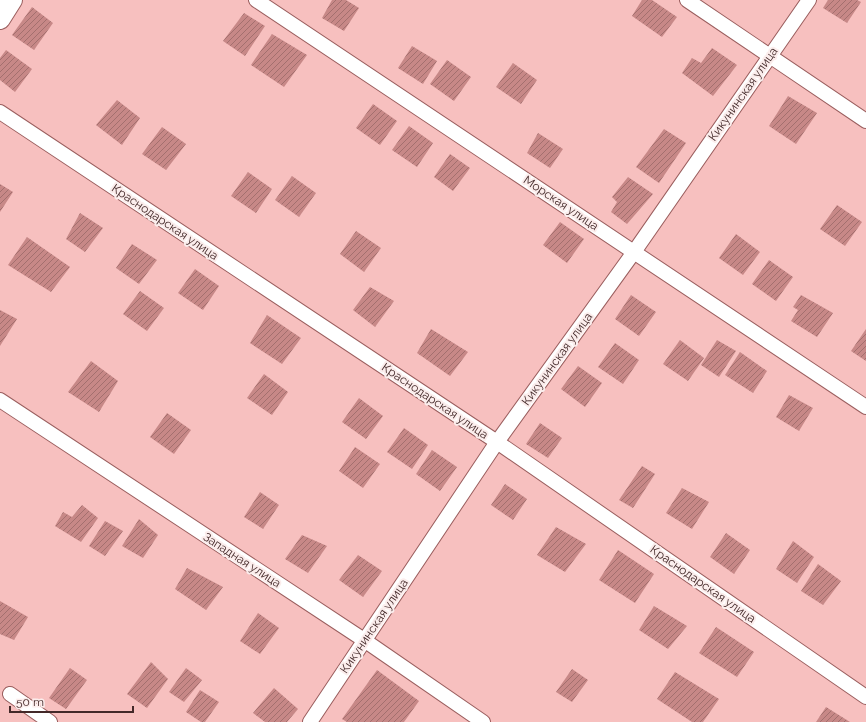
<svg xmlns="http://www.w3.org/2000/svg" width="866" height="722" font-family="Raleway,sans-serif">
<style>
.building{fill:url(#building-hatch)}
.lines{fill:none;stroke-linecap:round;stroke-linejoin:round}
.street-casing{stroke:#9a5e5e;stroke-width:16}
.secondary-casing{stroke:#9a5e5e;stroke-width:22}
.street{stroke:#fff;stroke-width:14}
.secondary{stroke:#fff;stroke-width:20}
.labels{text-anchor:middle;dominant-baseline:central;stroke-width:4;stroke-linejoin:round;paint-order:stroke}
.street-label{font-size:12px;fill:#432929;stroke:#fbedec}
</style>
<defs>
<pattern id="building-hatch" width="6" height="6" patternUnits="userSpaceOnUse"><rect width="6" height="6" fill="#c78887"/><path d="M-1 1l2-2M0 6l6-6M5 7l2-2" fill="none" stroke="#a36f6e"/></pattern>
</defs>
<rect width="100%" height="100%" fill="#f7c0bf"/>
<!-- building -->
<g class="building">
<polygon points="332,0 346,0 359,8 344,31 322,18"/>
<polygon points="642,0 652,0 677,17 662,37 632,16"/>
<polygon points="828,0 857,0 861,2 847,23 823,8"/>
<polygon points="32,7 53,23 34,50 12,35"/>
<polygon points="244,13 265,26 245,56 223,41"/>
<polygon points="272,34 307,55 284,87 251,65"/>
<polygon points="412,46 437,61 423,84 398,68"/>
<polygon points="712,48 737,65 713,96 682,73 692,58 701,63"/>
<polygon points="6,50 32,69 15,92 0,80 0,58"/>
<polygon points="447,60 471,77 454,101 430,84"/>
<polygon points="513,63 537,80 521,104 496,87"/>
<polygon points="788,96 817,113 796,144 769,126"/>
<polygon points="117,100 140,118 122,145 96,125"/>
<polygon points="373,104 397,121 380,145 356,128"/>
<polygon points="409,126 433,143 417,167 392,150"/>
<polygon points="162,127 186,144 166,170 142,154"/>
<polygon points="664,129 686,143 659,183 636,167"/>
<polygon points="538,133 563,149 550,168 527,153"/>
<polygon points="450,154 470,168 453,191 434,177"/>
<polygon points="248,172 272,189 256,213 231,196"/>
<polygon points="292,176 316,193 299,217 275,200"/>
<polygon points="628,177 653,194 627,224 611,212 617,202 612,197"/>
<polygon points="0,184 13,192 0,212"/>
<polygon points="837,205 862,222 845,246 820,229"/>
<polygon points="80,213 103,228 85,252 66,239"/>
<polygon points="560,222 584,239 567,263 543,245"/>
<polygon points="356,231 381,248 364,272 340,254"/>
<polygon points="736,234 760,252 743,275 719,258"/>
<polygon points="27,237 70,267 51,292 8,265"/>
<polygon points="132,244 157,260 139,284 116,268"/>
<polygon points="769,260 793,277 776,301 752,284"/>
<polygon points="195,269 219,286 203,310 178,293"/>
<polygon points="370,287 394,301 375,327 353,310"/>
<polygon points="140,291 164,308 147,331 123,314"/>
<polygon points="631,295 656,312 639,336 615,319"/>
<polygon points="801,295 833,313 817,337 791,321 798,310 793,307"/>
<polygon points="0,310 17,319 0,346"/>
<polygon points="267,315 301,338 282,364 250,343"/>
<polygon points="431,329 468,352 450,376 417,353"/>
<polygon points="866,329 866,361 851,351"/>
<polygon points="680,340 704,358 688,381 663,364"/>
<polygon points="717,340 736,351 719,377 701,365"/>
<polygon points="615,343 639,360 623,384 598,367"/>
<polygon points="740,352 767,371 753,393 725,375"/>
<polygon points="91,361 118,381 99,412 68,392"/>
<polygon points="578,366 602,383 585,407 561,389"/>
<polygon points="264,374 288,392 272,415 247,398"/>
<polygon points="789,395 813,408 799,431 776,417"/>
<polygon points="359,398 383,416 366,439 342,422"/>
<polygon points="167,413 191,430 174,454 150,437"/>
<polygon points="540,423 562,438 548,458 526,444"/>
<polygon points="404,428 428,445 412,469 387,452"/>
<polygon points="355,447 380,464 363,488 339,471"/>
<polygon points="432,450 457,467 440,491 416,474"/>
<polygon points="642,466 655,474 633,508 619,500"/>
<polygon points="505,484 527,499 513,520 491,505"/>
<polygon points="682,488 709,502 692,529 666,513"/>
<polygon points="260,492 279,505 263,529 244,517"/>
<polygon points="82,505 98,518 81,542 55,526 63,512 72,517"/>
<polygon points="139,519 158,535 143,558 122,546"/>
<polygon points="105,521 123,531 105,556 89,546"/>
<polygon points="556,527 586,544 565,572 537,555"/>
<polygon points="726,533 750,550 734,574 710,557"/>
<polygon points="302,535 327,546 308,573 285,559"/>
<polygon points="793,541 814,557 797,583 776,569"/>
<polygon points="618,550 654,574 635,603 599,580"/>
<polygon points="358,555 382,571 363,597 339,580"/>
<polygon points="818,564 841,581 823,605 801,591"/>
<polygon points="187,568 223,587 206,610 175,589"/>
<polygon points="0,601 28,617 14,640 0,634"/>
<polygon points="654,606 687,626 668,649 639,630"/>
<polygon points="258,613 279,628 260,654 240,641"/>
<polygon points="716,627 754,652 737,677 699,653"/>
<polygon points="151,662 168,679 147,708 127,694"/>
<polygon points="70,668 87,680 66,709 49,698"/>
<polygon points="186,668 202,680 184,702 169,692"/>
<polygon points="572,669 588,680 572,702 556,692"/>
<polygon points="377,670 419,701 404,722 347,722 342,719"/>
<polygon points="675,672 719,699 703,722 692,722 657,699"/>
<polygon points="274,688 298,709 287,722 265,722 253,713"/>
<polygon points="200,690 219,702 205,722 201,722 186,712"/>
<polygon points="826,707 850,722 816,722"/>
</g>
<g class="lines">
<defs>
<g id="street">
<polyline points="256,0 866,407"/>
<polyline points="687,0 866,121"/>
<polyline points="0,112 497,442 866,697"/>
<polyline points="0,400 364,640 483,722"/>
<polyline points="10,694 50,722"/>
<polyline points="310,722 497,442 634,252 809,0"/>
</g>
<polyline id="secondary" points="0,19 12,0"/>
</defs>
<!-- street casing -->
<use href="#street" class="street-casing"/>
<!-- secondary casing -->
<use href="#secondary" class="secondary-casing"/>
<!-- street -->
<use href="#street" class="street"/>
<!-- secondary -->
<use href="#secondary" class="secondary"/>
</g>
<g class="labels">
<!-- street labels -->
<g class="street-label">
<text transform="translate(743 94) rotate(-55)">Кикунинская улица</text>
<text transform="translate(561 203) rotate(34)">Морская улица</text>
<text transform="translate(165 222) rotate(34)">Краснодарская улица</text>
<text transform="translate(557 359) rotate(-54)">Кикунинская улица</text>
<text transform="translate(435 401) rotate(34)">Краснодарская улица</text>
<text transform="translate(242 560) rotate(33)">Западная улица</text>
<text transform="translate(703 584) rotate(35)">Краснодарская улица</text>
<text transform="translate(374 626) rotate(-56)">Кикунинская улица</text>
</g>
</g>
<!-- scale -->
<path d="M10 706v6h123v-6" fill="none" stroke="#432929" stroke-width="2"/>
<text x="16" y="706" font-size="12" fill="#432929" stroke="#fbedec" stroke-width="3" paint-order="stroke">50 m</text>
</svg>
